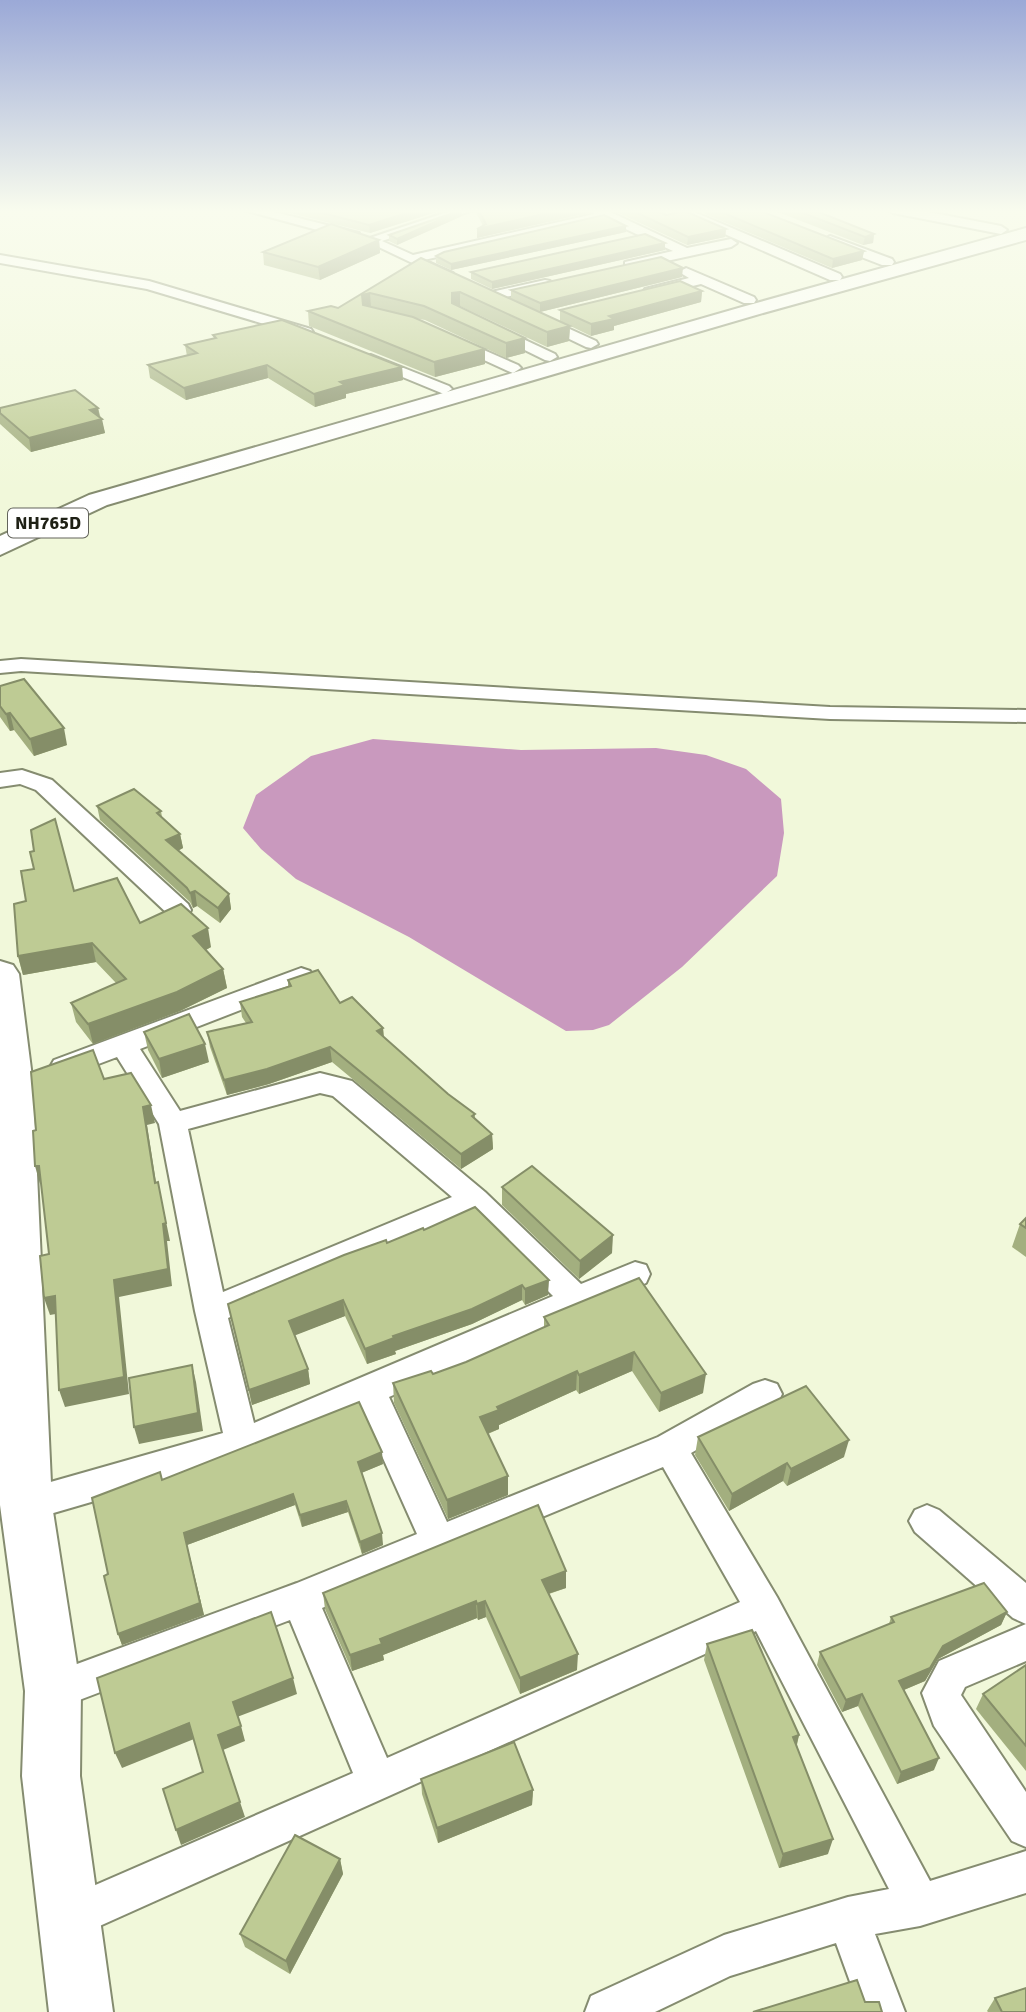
<svg xmlns="http://www.w3.org/2000/svg" width="1026" height="2012" font-family="Signika,sans-serif">
<style>
.water{fill:#c999be}
.lines{fill:none;stroke-linecap:round;stroke-linejoin:round}
.street-casing{stroke:#858c70;stroke-width:4}
.highway-casing{stroke:#858c70;stroke-width:4}
.street{fill:#fff;fill-rule:evenodd}
.highway{fill:#fff;fill-rule:evenodd}
.wall{fill:#a3af7f}
.shaded-wall{fill:#858e68}
.building{fill:#becb94;stroke:#858e68;stroke-width:2}
.labels{text-anchor:middle;dominant-baseline:central;stroke-width:5;stroke-linejoin:round;paint-order:stroke}
.shield{fill:#fff;stroke:#62635b;stroke-width:2}
.shield-label{font-size:18px;font-weight:bold;fill:#1e2015}
</style>
<rect width="100%" height="100%" fill="#f1f8da"/>
<!-- water -->
<polygon class="water" points="373,739 521,750 656,748 706,755 746,769 781,799 784,833 777,876 682,967 609,1025 593,1030 566,1031 409,937 296,879 261,849 243,828 256,795 311,756"/>
<g class="lines">
<defs>
<g id="street">
<polygon points="240,209 262,209 359,233 360,236 354,240"/>
<polygon points="456,209 476,209 382,241 413,255 594,214 587,209 604,209 687,248 731,239 737,243 731,247 630,269 625,268 625,262 673,251 604,219 424,260 453,273 455,276 448,280 364,240"/>
<polygon points="887,209 913,209 1001,226 1007,230 1001,234 893,213"/>
<polygon points="692,211 840,274 842,277 840,280 830,280 688,218 686,215"/>
<polygon points="830,236 892,259 894,262 892,265 882,265 825,243 824,240"/>
<polygon points="0,255 149,281 311,329 313,332 311,335 301,335 147,289 0,263"/>
<polygon points="686,268 754,297 756,300 754,303 744,303 701,284 650,296 643,292 645,289 689,278 679,272"/>
<polygon points="545,280 550,281 550,287 492,300 485,296 487,293"/>
<polygon points="539,315 596,341 598,344 591,348 586,347 534,322 534,316"/>
<polygon points="495,326 555,354 557,357 550,361 545,360 490,333 488,330"/>
<polygon points="454,337 518,365 521,368 513,373 508,371 449,344 447,341 449,338"/>
<polygon points="371,355 449,386 452,389 444,394 439,392 366,362 364,359 366,356"/>
<polygon points="21,659 830,707 1026,710 1026,722 830,719 21,671 0,673 0,661"/>
<polygon points="22,770 52,780 188,904 191,910 188,916 179,918 170,916 36,790 20,784 0,787 0,773"/>
<path d="M301,968L310,971L314,977L310,983L140,1049L180,1111L320,1073L352,1081L485,1192L581,1284L635,1262L646,1265L650,1274L646,1283L389,1397L447,1522L658,1437L753,1384L765,1380L777,1384L782,1394L777,1404L691,1453L777,1597L930,1881L1026,1851V1893L920,1926L875,1934L905,2012H861L836,1943L730,1976L655,2012H585L591,1996L724,1935L848,1897L889,1889L756,1631L84,1933L69,1939L54,1933L48,1918L54,1903L353,1773L290,1620L53,1710L39,1704L34,1691L39,1678L297,1583L417,1534L361,1409L242,1458L26,1521L14,1516L8,1505L14,1494L26,1489L223,1433L195,1311L159,1124L117,1057L64,1077L54,1074L50,1067L54,1060ZM320,1093L333,1096L452,1197L223,1292L188,1129ZM471,1214L553,1296L254,1423L228,1318ZM663,1467L740,1602L387,1758L322,1608Z"/>
<polygon points="927,1505 939,1510 1026,1583 1026,1624 1013,1618 915,1532 909,1521 915,1510"/>
<polygon points="1026,1624 1026,1661 965,1687 961,1695 1026,1792 1026,1847 1012,1841 934,1726 922,1693 939,1661"/>
</g>
<g id="highway">
<polygon points="1026,228 1026,240 756,315 107,505 0,555 0,536 89,495 742,307"/>
<polygon points="0,961 13,965 19,974 33,1085 52,1505 81,1691 80,1776 113,2012 49,2012 22,1776 25,1691 0,1505"/>
</g>
</defs>
<!-- street casing -->
<use href="#street" class="street-casing"/>
<!-- highway casing -->
<use href="#highway" class="highway-casing"/>
<!-- street -->
<use href="#street" class="street"/>
<!-- highway -->
<use href="#highway" class="highway"/>
</g>
<!-- wall -->
<g class="wall">
<polygon points="274,209 446,209 370,233"/>
<polygon points="476,209 588,209 588,213 477,238 483,226 476,212"/>
<polygon points="610,209 652,209 666,215 726,229 725,237 687,245"/>
<polygon points="706,209 767,209 763,212 864,251 862,260 832,268 705,214"/>
<polygon points="770,209 811,209 874,234 873,243 863,245"/>
<polygon points="462,216 397,245 389,241 389,235"/>
<polygon points="626,232 451,270 436,263 436,256"/>
<polygon points="379,240 380,253 320,280 264,265 263,252"/>
<polygon points="665,250 492,289 471,279 471,272"/>
<polygon points="421,258 570,326 569,341 547,347 460,306 458,306 525,353 506,358 425,320 415,318 485,364 435,377 309,326 308,311 338,308"/>
<polygon points="682,277 540,312 511,299 511,290"/>
<polygon points="702,291 701,302 614,326 614,330 591,336 560,321 560,310"/>
<polygon points="213,335 402,367 403,380 346,394 346,398 315,407 268,378 186,400 150,378 148,365 187,356 185,345 214,338"/>
<polygon points="0,408 98,408 105,433 31,452 0,424"/>
<polygon points="0,686 67,745 34,756 14,730 10,731 0,717"/>
<polygon points="97,806 161,811 162,817 180,834 183,848 178,851 229,894 231,909 220,923 197,906 193,908 190,902 100,820"/>
<polygon points="74,891 140,923 211,947 206,950 223,969 227,988 180,1011 93,1044 76,1022 71,1003 116,983 96,962 23,975 18,956"/>
<polygon points="288,980 340,1003 383,1028 384,1037 448,1094 475,1114 475,1119 492,1134 493,1149 461,1169 332,1062 269,1084 227,1095 210,1047 207,1032 246,1023 242,1017 240,1002 288,986"/>
<polygon points="144,1032 209,1062 162,1078 148,1050"/>
<polygon points="502,1187 612,1253 579,1279 502,1205"/>
<polygon points="1026,1218 1026,1257 1012,1247 1020,1224"/>
<polygon points="424,1230 548,1295 525,1305 522,1300 472,1324 395,1351 396,1354 367,1364 345,1316 294,1335 308,1369 310,1384 252,1405 228,1304"/>
<polygon points="639,1278 703,1393 659,1412 632,1371 579,1394 576,1390 499,1425 499,1429 488,1434 508,1495 448,1519 394,1403 393,1383 433,1374 466,1362 544,1327 544,1317"/>
<polygon points="698,1437 844,1457 787,1486 783,1481 729,1511 695,1455"/>
<polygon points="383,1464 361,1473 383,1545 362,1554 348,1512 302,1527 295,1505 187,1545 204,1615 122,1645 118,1634 108,1574 162,1480"/>
<polygon points="566,1588 549,1594 577,1670 520,1694 486,1617 478,1620 477,1618 383,1655 384,1660 352,1671 325,1609 323,1593"/>
<polygon points="1007,1612 1001,1625 938,1659 925,1681 904,1690 934,1770 897,1784 858,1706 842,1712 817,1665 820,1652 889,1624 891,1617"/>
<polygon points="707,1644 799,1735 797,1745 828,1854 779,1868 704,1660"/>
<polygon points="1026,1665 1026,1771 976,1709 983,1694"/>
<polygon points="421,1779 533,1790 532,1805 438,1843 422,1794"/>
<polygon points="340,1859 343,1874 290,1974 245,1947 240,1934"/>
<polygon points="995,1998 1026,2012 988,2012 987,2011"/>
</g>
<!-- shaded-wall -->
<g class="shaded-wall">
<polygon points="419,209 446,209 370,233 369,225"/>
<polygon points="566,209 588,209 588,213 477,238 477,229"/>
<polygon points="462,210 462,216 397,245 397,239"/>
<polygon points="626,226 626,232 451,270 451,264"/>
<polygon points="726,229 725,237 687,245 688,237"/>
<polygon points="874,234 873,243 863,245 865,237"/>
<polygon points="379,240 380,253 320,280 318,267"/>
<polygon points="665,243 665,250 492,289 492,282"/>
<polygon points="864,251 862,260 832,268 833,259"/>
<polygon points="683,268 682,277 540,312 540,303"/>
<polygon points="702,291 701,302 614,326 614,330 591,336 591,324 609,316"/>
<polygon points="460,292 460,306 452,307 452,293"/>
<polygon points="370,293 371,307 363,309 362,295"/>
<polygon points="570,326 569,341 547,347 547,332"/>
<polygon points="525,338 525,353 506,358 506,343"/>
<polygon points="485,349 485,364 435,377 434,362"/>
<polygon points="267,365 268,378 186,400 184,388"/>
<polygon points="402,367 403,380 346,394 346,398 315,407 314,394 340,382"/>
<polygon points="98,408 100,420 102,419 105,433 31,452 29,438 90,410"/>
<polygon points="10,713 14,730 10,731 6,714"/>
<polygon points="64,728 67,745 34,756 30,739"/>
<polygon points="180,834 183,848 169,855 166,840"/>
<polygon points="195,891 197,906 193,908 190,893"/>
<polygon points="229,894 231,909 220,923 218,908"/>
<polygon points="208,928 211,947 196,955 193,936"/>
<polygon points="92,943 96,962 23,975 18,956"/>
<polygon points="223,969 227,988 180,1011 93,1044 88,1024"/>
<polygon points="383,1028 384,1043 377,1031"/>
<polygon points="205,1044 209,1062 162,1078 159,1059"/>
<polygon points="330,1047 332,1062 269,1084 227,1095 224,1080"/>
<polygon points="151,1105 155,1123 147,1125 159,1201 155,1183 143,1107"/>
<polygon points="492,1134 493,1149 461,1169 461,1154"/>
<polygon points="35,1166 39,1166 44,1183 40,1184"/>
<polygon points="158,1182 170,1241 167,1241 172,1286 119,1297 129,1394 65,1407 59,1390 114,1280"/>
<polygon points="613,1235 612,1253 579,1279 580,1261"/>
<polygon points="549,1280 548,1295 525,1305 525,1289"/>
<polygon points="522,1285 522,1300 472,1324 395,1351 396,1354 367,1364 365,1349 393,1336"/>
<polygon points="55,1296 61,1313 50,1315 44,1298"/>
<polygon points="343,1300 345,1316 291,1337 289,1321"/>
<polygon points="634,1352 632,1371 579,1394 579,1375"/>
<polygon points="192,1365 196,1382 203,1431 139,1444 134,1427"/>
<polygon points="308,1369 310,1384 252,1405 249,1390"/>
<polygon points="577,1371 576,1390 499,1425 499,1429 481,1436 480,1417 497,1407"/>
<polygon points="706,1374 703,1393 659,1412 661,1393"/>
<polygon points="849,1440 844,1457 787,1486 791,1469"/>
<polygon points="382,1452 383,1464 359,1474 358,1462"/>
<polygon points="787,1463 783,1481 729,1511 732,1494"/>
<polygon points="508,1476 508,1495 448,1519 447,1500"/>
<polygon points="293,1494 295,1505 187,1545 204,1615 122,1645 118,1634 184,1533"/>
<polygon points="346,1501 348,1512 302,1527 300,1515"/>
<polygon points="382,1533 383,1545 362,1554 360,1542"/>
<polygon points="566,1571 566,1588 541,1596 542,1580"/>
<polygon points="476,1601 477,1618 383,1655 384,1660 352,1671 350,1655 380,1639"/>
<polygon points="485,1601 486,1617 478,1620 477,1604"/>
<polygon points="1007,1612 1001,1625 938,1659 925,1681 894,1694 899,1681 943,1646"/>
<polygon points="578,1654 577,1670 520,1694 520,1678"/>
<polygon points="293,1678 297,1694 237,1717 233,1702"/>
<polygon points="862,1694 858,1706 842,1712 846,1700"/>
<polygon points="189,1723 194,1739 122,1768 115,1753"/>
<polygon points="241,1726 245,1741 223,1750 218,1735"/>
<polygon points="799,1735 795,1751 793,1737"/>
<polygon points="939,1758 934,1770 897,1784 901,1772"/>
<polygon points="533,1790 532,1805 438,1843 437,1828"/>
<polygon points="240,1802 245,1817 181,1845 176,1830"/>
<polygon points="833,1839 828,1854 779,1868 783,1854"/>
<polygon points="340,1859 343,1874 290,1974 286,1961"/>
</g>
<!-- building -->
<g class="building">
<polygon points="307,209 419,209 369,225"/>
<polygon points="478,209 566,209 477,229 486,224"/>
<polygon points="629,209 652,209 666,215 685,211 726,229 688,237"/>
<polygon points="714,209 761,209 763,212 864,251 833,259"/>
<polygon points="793,209 811,209 874,234 865,237"/>
<polygon points="462,210 397,239 389,235"/>
<polygon points="604,215 626,226 451,264 436,256 444,252"/>
<polygon points="331,224 379,240 318,267 263,252"/>
<polygon points="645,234 665,243 492,282 471,272"/>
<polygon points="661,257 683,268 540,303 511,290"/>
<polygon points="421,258 570,326 547,332 460,292 452,293 452,303 525,338 506,343 424,306 370,293 362,295 363,305 413,317 485,349 434,362 308,311 331,306 338,308"/>
<polygon points="680,281 702,291 609,316 614,319 591,324 560,310"/>
<polygon points="282,320 402,367 340,382 345,385 314,394 267,365 184,388 148,365 197,353 185,345 216,338 213,335"/>
<polygon points="75,390 98,408 90,410 102,419 29,438 0,413 0,408"/>
<polygon points="24,679 64,728 30,739 10,713 6,714 0,706 0,686"/>
<polygon points="134,789 161,811 157,813 180,834 166,840 229,894 218,908 195,891 190,893 187,888 97,806"/>
<polygon points="55,819 74,891 117,878 140,923 181,904 208,928 193,936 223,969 177,992 88,1024 71,1003 126,979 92,943 18,956 14,904 26,901 21,871 34,869 30,852 34,851 31,830"/>
<polygon points="318,970 340,1003 352,997 383,1028 377,1031 448,1094 475,1114 472,1116 492,1134 461,1154 330,1047 267,1069 224,1080 207,1032 252,1022 240,1002 291,986 288,980"/>
<polygon points="189,1014 205,1044 159,1059 144,1032"/>
<polygon points="93,1050 104,1079 131,1073 151,1105 143,1107 155,1183 158,1182 166,1223 163,1224 168,1269 114,1280 124,1377 59,1390 55,1296 44,1298 40,1256 49,1254 39,1166 35,1166 33,1131 36,1130 31,1072"/>
<polygon points="532,1166 613,1235 580,1261 502,1187"/>
<polygon points="475,1207 549,1280 525,1289 522,1285 472,1309 393,1336 394,1338 365,1349 343,1300 289,1321 308,1369 249,1390 228,1304 344,1255 386,1240 387,1243 423,1228 424,1230"/>
<polygon points="1026,1218 1026,1228 1020,1224"/>
<polygon points="639,1278 706,1374 661,1393 634,1352 579,1375 577,1371 497,1407 499,1410 480,1417 508,1476 447,1500 393,1383 431,1371 433,1374 466,1362 549,1325 544,1317"/>
<polygon points="192,1365 198,1413 134,1427 129,1378"/>
<polygon points="806,1386 849,1440 791,1469 787,1463 732,1494 698,1437"/>
<polygon points="359,1402 382,1452 358,1462 382,1533 360,1542 346,1501 300,1515 293,1494 184,1533 200,1603 118,1634 104,1576 108,1574 92,1498 160,1472 162,1480"/>
<polygon points="538,1505 566,1571 542,1580 578,1654 520,1678 485,1601 477,1604 476,1601 380,1639 382,1644 350,1655 323,1593"/>
<polygon points="984,1583 1007,1612 943,1646 930,1668 899,1681 939,1758 901,1772 862,1694 846,1700 820,1652 894,1622 891,1617"/>
<polygon points="271,1612 293,1678 233,1702 241,1726 218,1735 240,1802 176,1830 163,1789 203,1772 189,1723 115,1753 97,1678"/>
<polygon points="752,1630 799,1735 793,1737 833,1839 783,1854 707,1644"/>
<polygon points="1026,1665 1026,1746 983,1694"/>
<polygon points="514,1742 533,1790 437,1828 421,1779"/>
<polygon points="295,1835 340,1859 286,1961 240,1934"/>
<polygon points="857,1980 865,2002 879,2002 882,2012 753,2012"/>
<polygon points="1026,1988 1026,2012 1002,2012 995,1998"/>
</g>
<!-- sky -->
<linearGradient id="sky" x2="0" y2="1"><stop stop-color="#9ba9d7"/><stop offset="0.43" stop-color="#f9fcee"/><stop offset="1" stop-color="#f9fcee" stop-opacity="0"/></linearGradient>
<rect width="1026" height="491" fill="url(#sky)"/>
<g class="labels">
<!-- shield labels -->
<rect class="shield" x="8" y="508.5" width="80" height="29" rx="5"/>
<g class="shield-label">
<text x="48" y="523">NH765D</text>
</g>
</g>
</svg>
